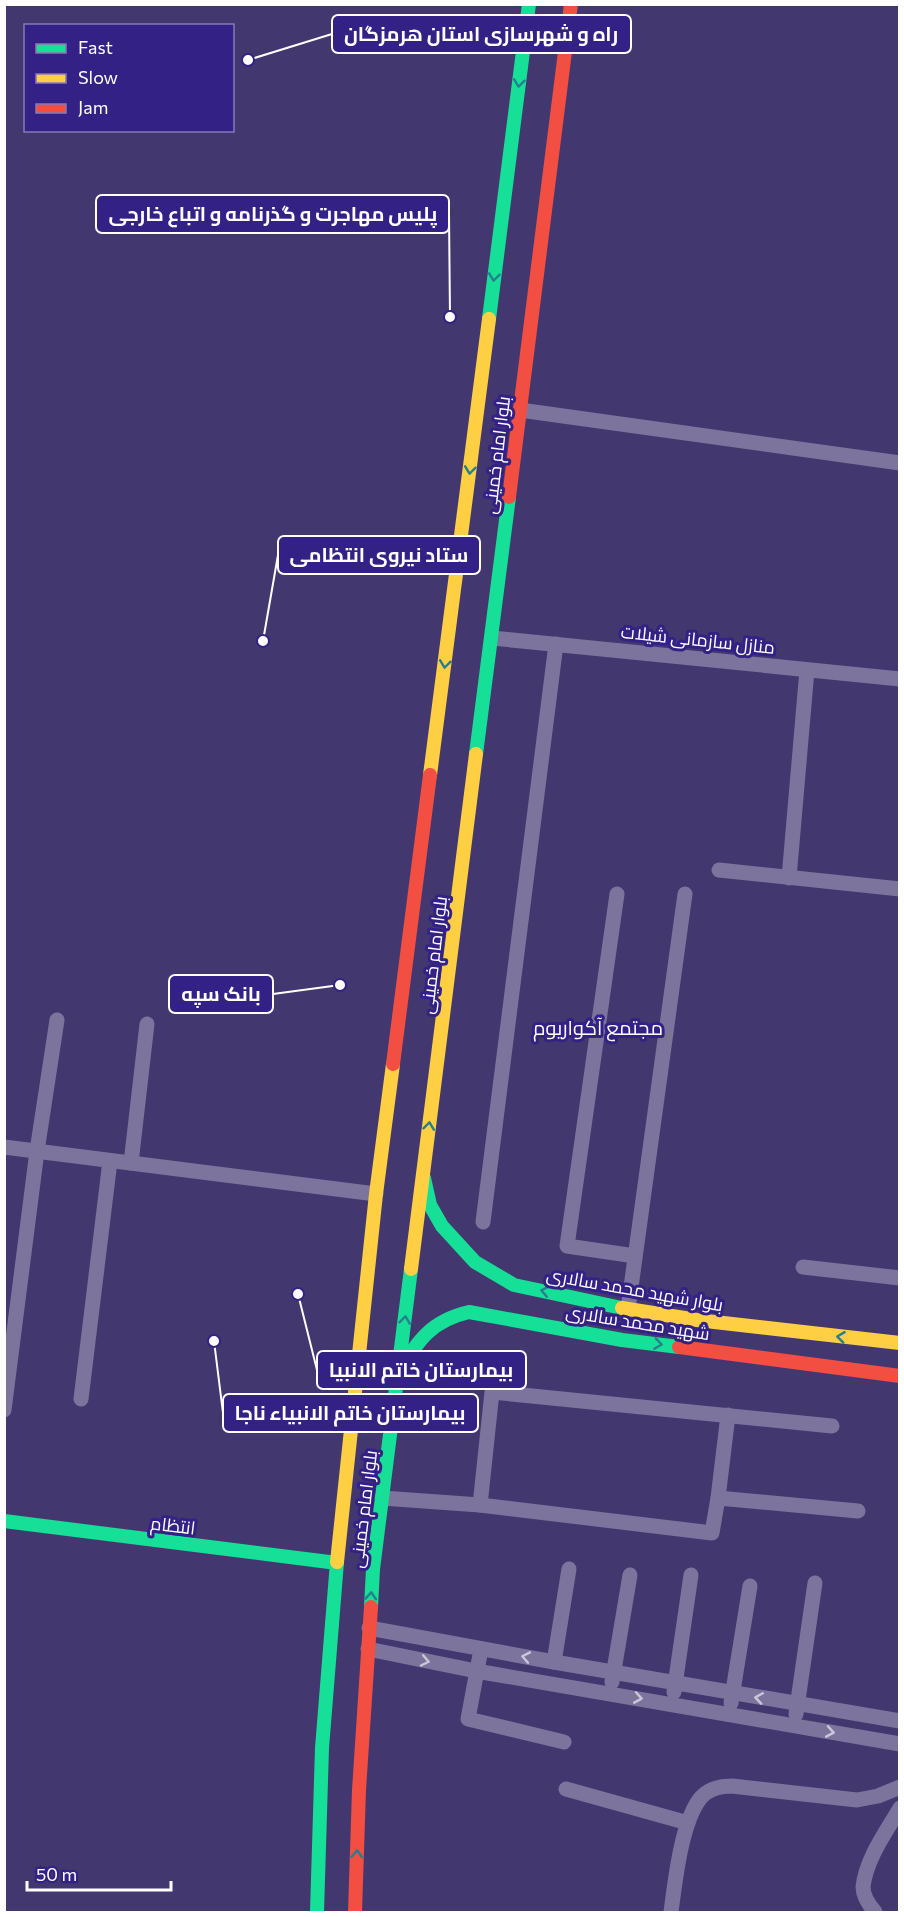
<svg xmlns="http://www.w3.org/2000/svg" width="904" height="1917" font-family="Commissioner,Cairo,sans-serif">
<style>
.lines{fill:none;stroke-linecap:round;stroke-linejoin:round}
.street{stroke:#7c749d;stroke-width:15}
.fast{stroke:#16e098;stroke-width:14}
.slow{stroke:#ffcf43;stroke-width:14}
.jam{stroke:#f24e42;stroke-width:14}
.oneway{stroke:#24808f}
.oneway2{stroke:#cbc7d8}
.labels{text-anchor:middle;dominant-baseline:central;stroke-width:6;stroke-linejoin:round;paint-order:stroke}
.street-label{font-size:18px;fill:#fff;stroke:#332186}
.neighbourhood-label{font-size:20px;fill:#fff;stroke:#332186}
.leader{fill:none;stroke:#fff;stroke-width:2}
.callout-dot{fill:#fff;stroke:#332186;stroke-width:2}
.callout{fill:#332186;stroke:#fff;stroke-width:2}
.callout-label{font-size:20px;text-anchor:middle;font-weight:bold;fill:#fff}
</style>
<rect width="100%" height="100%" fill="#42386f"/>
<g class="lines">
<!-- street -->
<g class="street">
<polyline points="520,410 900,463"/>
<polyline points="492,638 900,679"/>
<polyline points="719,870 900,889"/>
<polyline points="789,878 807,670"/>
<polyline points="617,894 567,1246 635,1256"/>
<polyline points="4,1147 376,1194"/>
<polyline points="131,1163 147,1024"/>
<polyline points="483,1222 556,644"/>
<polyline points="803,1267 900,1278"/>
<polyline points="628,1309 685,894"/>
<polyline points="81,1399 110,1161"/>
<polyline points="4,1410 37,1151 57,1020"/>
<polyline points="382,1498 480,1505 712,1533 718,1498 858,1511"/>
<polyline points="718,1498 728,1415"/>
<polyline points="480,1505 492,1392 832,1426"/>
<polyline points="369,1628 554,1662 900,1721"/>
<polyline points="368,1649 476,1671 900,1744"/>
<polyline points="481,1649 468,1719 564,1742"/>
<polyline points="554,1662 569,1569"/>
<polyline points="612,1682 630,1575"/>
<polyline points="674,1692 691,1575"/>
<polyline points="731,1703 750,1586"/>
<polyline points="796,1714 815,1583"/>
<polyline points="566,1789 688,1823"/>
<path d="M671,1912C675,1882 681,1825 699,1800C707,1789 719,1786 732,1786L857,1800L878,1796L900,1787"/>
<path d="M875,1912C869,1905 863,1897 863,1887C866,1859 886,1832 900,1808"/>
</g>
<!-- fast -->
<g class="fast">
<polyline points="489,319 529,4"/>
<polyline points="476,754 509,497"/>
<polyline points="424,1178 430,1205 442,1226 475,1262 514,1285 622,1308"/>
<path d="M398,1373C418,1341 430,1321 469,1312L622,1340L679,1347"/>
<polyline points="4,1521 337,1563"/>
<polyline points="371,1607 373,1569 411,1269"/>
<polyline points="317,1912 322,1748 337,1562"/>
</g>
<!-- slow -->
<g class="slow">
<polyline points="430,775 489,319"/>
<polyline points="411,1269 476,754"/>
<polyline points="622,1308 697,1320 900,1343"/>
<polyline points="337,1562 376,1194 393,1064"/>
</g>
<!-- jam -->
<g class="jam">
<polyline points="509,497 571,4"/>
<polyline points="393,1064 430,775"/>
<polyline points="679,1347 900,1376"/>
<polyline points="355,1912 359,1790 371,1607"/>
</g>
</g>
<!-- one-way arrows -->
<defs><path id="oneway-chevron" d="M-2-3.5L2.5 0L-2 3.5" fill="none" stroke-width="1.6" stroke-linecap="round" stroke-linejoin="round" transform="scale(1.5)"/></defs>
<g class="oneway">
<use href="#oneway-chevron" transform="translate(519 83) rotate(97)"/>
<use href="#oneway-chevron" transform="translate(494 277) rotate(97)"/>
<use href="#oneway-chevron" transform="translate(470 470) rotate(97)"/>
<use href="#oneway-chevron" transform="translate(445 664) rotate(97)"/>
<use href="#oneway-chevron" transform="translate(429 1126) rotate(-83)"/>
<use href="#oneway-chevron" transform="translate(545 1291) rotate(-168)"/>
<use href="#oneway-chevron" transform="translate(405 1320) rotate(-83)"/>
<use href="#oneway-chevron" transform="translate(841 1337) rotate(-173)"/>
<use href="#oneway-chevron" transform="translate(658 1344) rotate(8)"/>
<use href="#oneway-chevron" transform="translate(371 1596) rotate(-86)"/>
<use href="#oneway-chevron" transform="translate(357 1854) rotate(-88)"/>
</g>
<g class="oneway2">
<use href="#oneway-chevron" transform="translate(526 1657) rotate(-169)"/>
<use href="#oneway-chevron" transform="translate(425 1661) rotate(12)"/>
<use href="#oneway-chevron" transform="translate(638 1698) rotate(10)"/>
<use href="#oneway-chevron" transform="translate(759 1698) rotate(-171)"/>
<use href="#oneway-chevron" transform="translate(830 1732) rotate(10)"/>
</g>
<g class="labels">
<!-- street labels -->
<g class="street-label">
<text transform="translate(496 455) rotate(-83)">بلوار امام خمینی</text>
<text transform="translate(698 639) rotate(6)">منازل سازمانی شیلات</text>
<text transform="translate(433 955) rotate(-83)">بلوار امام خمینی</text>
<text transform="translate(635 1289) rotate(10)">بلوار شهید محمد سالاری</text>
<text transform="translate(638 1322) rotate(9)">شهید محمد سالاری</text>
<text transform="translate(363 1509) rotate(-83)">بلوار امام خمینی</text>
<text transform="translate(173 1525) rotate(7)">انتظام</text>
</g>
<!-- neighbourhood labels -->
<g class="neighbourhood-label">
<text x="598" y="1027">مجتمع آکواریوم</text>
</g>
</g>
<!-- callouts -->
<path class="leader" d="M248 60L332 34M450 317L449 214M263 641L278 555M340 985L273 994M298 1294L317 1370M214 1341L223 1413"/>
<g class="callout-dot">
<circle cx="248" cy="60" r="6"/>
<circle cx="450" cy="317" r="6"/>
<circle cx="263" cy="641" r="6"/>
<circle cx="340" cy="985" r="6"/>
<circle cx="298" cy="1294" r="6"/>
<circle cx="214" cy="1341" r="6"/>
</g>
<g class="callout">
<rect x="332" y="15" width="299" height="38" rx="6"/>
<rect x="96" y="195" width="353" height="38" rx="6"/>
<rect x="278" y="536" width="202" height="38" rx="6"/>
<rect x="169" y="975" width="104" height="38" rx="6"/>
<rect x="317" y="1351" width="209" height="38" rx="6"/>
<rect x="223" y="1394" width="255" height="38" rx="6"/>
</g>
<g class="callout-label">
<text x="481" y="41">راه و شهرسازی استان هرمزگان</text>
<text x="273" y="221">پلیس مهاجرت و گذرنامه و اتباع خارجى</text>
<text x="379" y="562">ستاد نیروی انتظامی</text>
<text x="221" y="1001">بانک سپه</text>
<text x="421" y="1377">بیمارستان خاتم الانبیا</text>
<text x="350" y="1420">بیمارستان خاتم الانبیاء ناجا</text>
</g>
<!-- border -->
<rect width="904" height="1917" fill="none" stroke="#ffffff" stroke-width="12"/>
<!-- legend -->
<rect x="24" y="24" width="210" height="108" fill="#332186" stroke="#857ab6" stroke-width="1.5"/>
<rect x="36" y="44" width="30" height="9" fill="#16e098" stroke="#857ab6" stroke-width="1.5"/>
<text x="78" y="54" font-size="18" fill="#ffffff">Fast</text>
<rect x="36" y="74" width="30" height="9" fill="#ffcf43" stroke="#857ab6" stroke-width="1.5"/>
<text x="78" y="84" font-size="18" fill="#ffffff">Slow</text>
<rect x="36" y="104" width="30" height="9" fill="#f24e42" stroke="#857ab6" stroke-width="1.5"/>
<text x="78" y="114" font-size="18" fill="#ffffff">Jam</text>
<!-- scale -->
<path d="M27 1881v9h144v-9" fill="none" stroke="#ffffff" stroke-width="3"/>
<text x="36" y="1881" font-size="18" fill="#ffffff" stroke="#332186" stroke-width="4.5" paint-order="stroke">50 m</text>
</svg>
